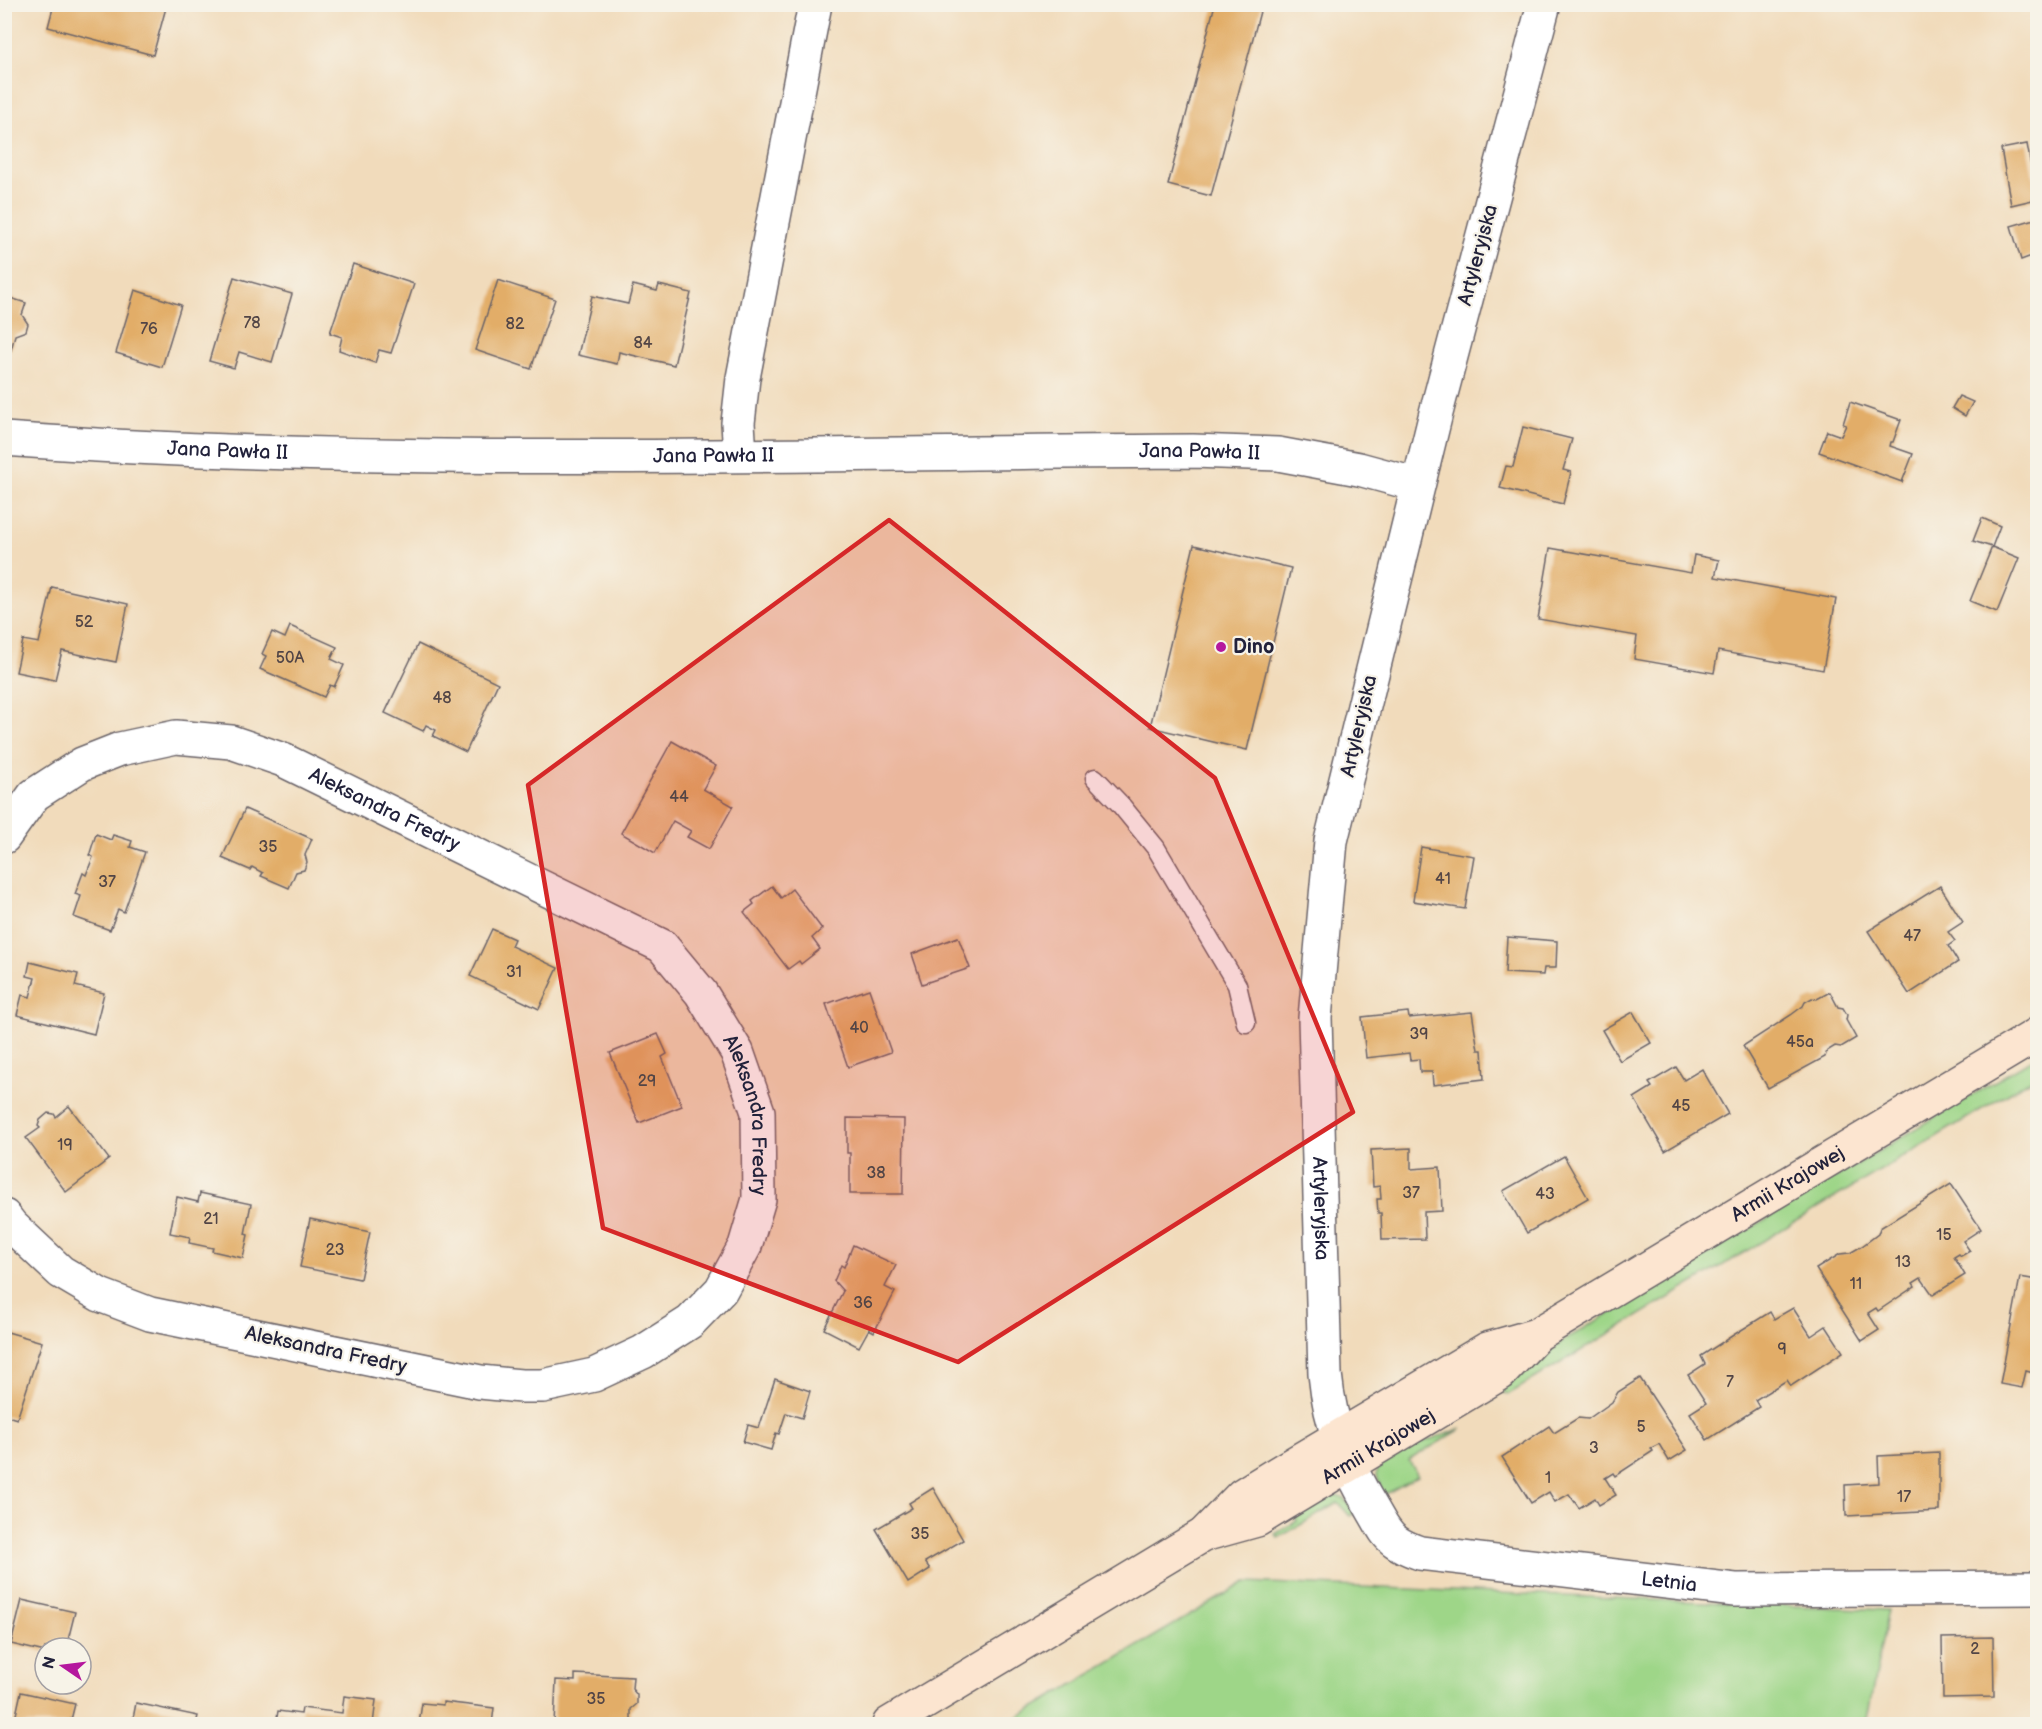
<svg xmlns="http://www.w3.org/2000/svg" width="2042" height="1729" font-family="'Balsamiq Sans',sans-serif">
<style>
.green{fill:#9ed688;stroke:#607c62;stroke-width:1.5}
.building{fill:#e2ad68}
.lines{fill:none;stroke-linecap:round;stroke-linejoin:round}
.lane-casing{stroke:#6a6368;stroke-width:21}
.street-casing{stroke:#6a6368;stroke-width:36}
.secondary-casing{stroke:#6a6368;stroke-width:36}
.lane{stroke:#fff;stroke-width:18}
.street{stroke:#fff;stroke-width:33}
.secondary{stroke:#fce5d0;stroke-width:33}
.marked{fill:#d62828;fill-opacity:0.2;stroke:#d62828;stroke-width:4.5;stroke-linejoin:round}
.poi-dot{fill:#b5179e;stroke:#f7f3e8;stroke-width:2}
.labels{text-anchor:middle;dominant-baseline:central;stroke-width:4.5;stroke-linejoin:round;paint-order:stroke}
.number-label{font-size:16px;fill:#524546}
.street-label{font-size:20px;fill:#22223b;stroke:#f7f3e8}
.poi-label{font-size:20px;font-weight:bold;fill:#22223b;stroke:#f7f3e8;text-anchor:start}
</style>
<rect width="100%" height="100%" fill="#f7f3e8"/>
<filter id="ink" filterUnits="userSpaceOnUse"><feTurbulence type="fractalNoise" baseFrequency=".0167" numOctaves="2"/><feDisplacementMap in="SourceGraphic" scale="12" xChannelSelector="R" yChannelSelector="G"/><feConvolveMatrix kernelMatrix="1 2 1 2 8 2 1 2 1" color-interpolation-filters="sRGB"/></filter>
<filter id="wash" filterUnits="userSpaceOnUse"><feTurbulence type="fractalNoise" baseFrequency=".008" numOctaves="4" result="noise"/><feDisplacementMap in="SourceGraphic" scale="24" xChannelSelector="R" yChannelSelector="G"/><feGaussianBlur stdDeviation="1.35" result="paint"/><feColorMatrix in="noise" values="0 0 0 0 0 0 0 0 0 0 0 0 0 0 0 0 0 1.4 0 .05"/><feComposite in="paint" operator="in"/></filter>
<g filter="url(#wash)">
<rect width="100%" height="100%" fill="#f1dbbb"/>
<!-- green -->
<g class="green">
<polygon points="2037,1056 2037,1076 1514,1391 1508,1394 1499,1392 1510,1379 1563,1341"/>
<path d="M1461,1429L1409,1460L1418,1476L1384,1495C1362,1456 1396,1450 1425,1441C1437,1437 1449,1433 1461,1429Z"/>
<polygon points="1332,1494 1345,1499 1355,1513 1350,1516 1338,1503 1278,1538 1275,1534 1297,1521 1291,1511"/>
<polygon points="1246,1582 1888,1610 1866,1724 1006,1724"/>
</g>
<g id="blocks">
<!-- building -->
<g class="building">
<polygon points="54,4 167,4 153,55 48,27"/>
<polygon points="1215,4 1262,4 1211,196 1168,185"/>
<polygon points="2027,144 2037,199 2011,205 2001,149"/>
<polygon points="2035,219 2037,227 2037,254 2021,260 2011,226"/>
<polygon points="353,264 414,284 391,353 379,350 375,363 339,350 342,337 330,333"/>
<polygon points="234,277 292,294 272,362 239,352 234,368 209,361"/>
<polygon points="498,280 555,299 531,369 475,350"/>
<polygon points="633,285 657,291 659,285 691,293 674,365 619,352 617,364 578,355 592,296 628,304"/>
<polygon points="135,290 181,305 162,367 116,353"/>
<polygon points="4,296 26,303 22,315 28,324 26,331 15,335 11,350 4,348"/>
<polygon points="1959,396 1973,402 1965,416 1952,408"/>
<polygon points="1850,402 1901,420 1893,442 1891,442 1890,446 1913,454 1902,482 1819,452 1827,431 1841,436 1846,425 1843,424"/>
<polygon points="1523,427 1572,439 1563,470 1571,472 1563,504 1500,488 1506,466 1513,467"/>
<polygon points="1982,518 2000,526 1992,547 1973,541"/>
<polygon points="1194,545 1291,568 1247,750 1150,727"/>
<polygon points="1992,547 2019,558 1997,612 1970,601"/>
<polygon points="1550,548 1691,573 1694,555 1719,560 1715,577 1836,599 1823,670 1718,651 1714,673 1634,659 1637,636 1538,619"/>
<polygon points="52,587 128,604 116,662 62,651 55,680 16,672 23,640 39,643"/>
<polygon points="290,626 337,647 331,659 344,665 334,687 330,685 324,697 260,669 266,656 262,654 272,632 285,638"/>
<polygon points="418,644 498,683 466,752 433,736 436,730 426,725 423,731 385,713"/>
<polygon points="672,741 716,766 703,789 733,806 709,849 687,837 691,831 673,821 655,853 621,833"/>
<polygon points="245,809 312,839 305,855 307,862 304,870 296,872 289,888 261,876 263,873 252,867 250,870 222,858"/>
<polygon points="96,834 111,840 113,835 132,841 130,847 145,852 124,912 118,909 110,930 74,917 81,896 75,894 83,873 86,875 93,857 89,855 90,853"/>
<polygon points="1421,847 1474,856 1465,909 1413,901"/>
<polygon points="772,886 781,898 792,889 822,929 812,938 820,949 801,964 799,961 788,969 744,912 754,904 752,901"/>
<polygon points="1940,886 1963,922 1948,932 1955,941 1948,946 1958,962 1909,994 1868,931"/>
<polygon points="492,929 514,939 511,946 558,968 539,1009 470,976"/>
<polygon points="958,937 970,968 922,984 912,954"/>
<polygon points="1507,937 1557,941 1556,968 1544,968 1543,975 1505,973"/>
<polygon points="30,962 78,974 75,986 104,993 94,1034 17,1015 22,995 30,997 35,978 27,976"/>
<polygon points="869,989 891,1052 848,1067 826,1004"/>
<polygon points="1830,992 1838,1007 1843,1008 1847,1015 1846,1020 1856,1038 1841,1047 1835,1046 1827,1051 1825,1057 1768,1088 1743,1046 1791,1015 1803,1006 1805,1002 1812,998 1817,999"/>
<polygon points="1408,1012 1409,1018 1472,1012 1478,1050 1482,1050 1484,1079 1433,1085 1432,1072 1420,1072 1419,1059 1410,1060 1409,1053 1366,1058 1362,1017"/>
<polygon points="1633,1012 1651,1043 1620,1061 1602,1030"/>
<polygon points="658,1034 667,1054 662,1057 682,1106 639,1123 610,1053"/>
<polygon points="1676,1067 1684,1080 1702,1069 1728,1114 1665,1151 1634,1098 1652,1087 1649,1083"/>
<polygon points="69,1106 109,1159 66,1192 26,1138 40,1128 38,1126 40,1120 48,1113 54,1114 56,1117"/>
<polygon points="847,1118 904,1119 903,1194 850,1194 850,1153 847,1153"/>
<polygon points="1411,1148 1411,1169 1440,1167 1442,1211 1424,1212 1425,1239 1382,1240 1381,1213 1378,1213 1377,1199 1381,1199 1380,1186 1373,1187 1371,1150"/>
<polygon points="1564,1156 1588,1198 1527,1233 1503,1191"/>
<polygon points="1951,1184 1981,1229 1963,1241 1970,1251 1961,1256 1959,1254 1954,1257 1965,1275 1933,1295 1921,1278 1913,1283 1915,1286 1878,1311 1876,1308 1868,1313 1879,1330 1862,1341 1816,1269 1840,1254 1850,1253 1862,1246 1878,1234 1880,1228"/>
<polygon points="200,1193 251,1204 245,1234 248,1235 243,1258 212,1251 213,1248 189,1243 190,1237 170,1233 177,1197 198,1202"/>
<polygon points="310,1219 370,1232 360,1279 300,1267"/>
<polygon points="853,1245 896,1265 885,1287 895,1292 874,1332 869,1329 859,1347 824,1329 843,1291 834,1281 841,1265 844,1267"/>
<polygon points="2020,1277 2037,1280 2037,1374 2026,1371 2022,1388 2000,1384"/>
<polygon points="1793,1308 1811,1336 1826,1326 1843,1352 1791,1386 1787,1380 1755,1400 1759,1407 1707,1440 1690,1413 1706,1403 1688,1375 1705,1364 1701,1356 1735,1334 1770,1312 1774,1319"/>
<polygon points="4,1331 42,1342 17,1419 4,1415"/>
<polygon points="1640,1378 1687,1450 1669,1461 1659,1444 1651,1448 1653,1451 1615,1476 1613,1473 1605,1478 1616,1495 1599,1505 1595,1498 1579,1508 1569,1494 1555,1502 1549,1492 1531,1503 1502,1457 1549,1426 1554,1433 1578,1418 1588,1419 1612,1402 1618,1392"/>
<polygon points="775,1379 810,1391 802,1418 786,1413 779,1434 776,1433 771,1450 743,1442 748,1425 759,1428"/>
<polygon points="1939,1453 1939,1511 1846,1516 1845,1485 1879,1483 1878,1456"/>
<polygon points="933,1488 963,1540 925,1562 930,1569 908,1583 876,1529 912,1508 909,1503"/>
<polygon points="22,1600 75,1612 66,1648 45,1648 45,1652 11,1644"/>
<polygon points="1993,1637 1994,1697 1943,1698 1942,1638"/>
<polygon points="575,1674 633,1677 632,1689 637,1695 637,1704 631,1709 631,1724 554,1724 556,1680 575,1681"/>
<polygon points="21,1692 75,1704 70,1724 14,1724"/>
<polygon points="344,1696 376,1700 373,1724 276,1724 278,1711 301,1714 302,1708 342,1713"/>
<polygon points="443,1702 494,1708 492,1724 419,1724 422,1703 443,1705"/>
<polygon points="136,1703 198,1716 196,1724 132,1724"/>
</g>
</g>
</g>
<g filter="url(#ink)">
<use href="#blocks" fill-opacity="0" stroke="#6a6368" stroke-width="1.5"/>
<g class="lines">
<defs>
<polyline id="lane" points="1095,778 1120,804 1156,848 1237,985 1246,1023"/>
<g id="street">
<path id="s1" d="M1544,4L1436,413L1331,841L1315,1018L1325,1374C1330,1426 1347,1467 1374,1512C1380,1522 1385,1534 1395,1541C1403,1547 1411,1550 1420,1553L1735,1590L2038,1588"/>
<path id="s2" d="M4,439C400,468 797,453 1193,451L1278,454L1359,469L1418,485"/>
<polyline points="740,455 738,423 743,378 815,4"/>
<path id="s3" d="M4,837L34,795L82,764L120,749L176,737L231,742L283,760L662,946L701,993L737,1052L758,1112L759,1199L745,1246L721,1290L690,1322L643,1352L594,1375L543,1386H521L480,1382L150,1314L100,1295L61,1272L11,1225L4,1216"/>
</g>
<g id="secondary">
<path id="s4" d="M1203,1535L1257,1520L1501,1373L1538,1334L2038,1034"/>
<polyline points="889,1724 1203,1535 1242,1495 1271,1477 1487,1349 1536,1335"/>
</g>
</defs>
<!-- lane casing -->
<use href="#lane" class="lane-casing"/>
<!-- street casing -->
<use href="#street" class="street-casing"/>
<!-- secondary casing -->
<use href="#secondary" class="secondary-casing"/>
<!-- lane -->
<use href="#lane" class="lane"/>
<!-- street -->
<use href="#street" class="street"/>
<!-- secondary -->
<use href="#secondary" class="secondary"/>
</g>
</g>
<!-- marked area -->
<path class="marked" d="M889,520L1215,778L1353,1112L958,1362L603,1228L528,785Z"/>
<!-- markers -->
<circle class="poi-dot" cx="1221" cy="647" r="6"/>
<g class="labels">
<!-- number labels -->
<g class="number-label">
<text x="252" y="323">78</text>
<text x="515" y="324">82</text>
<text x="149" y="329">76</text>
<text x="643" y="343">84</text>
<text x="84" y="622">52</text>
<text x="290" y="658">50A</text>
<text x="442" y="698">48</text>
<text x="679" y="797">44</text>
<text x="268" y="847">35</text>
<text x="1443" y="879">41</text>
<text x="107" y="882">37</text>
<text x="1912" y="936">47</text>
<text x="514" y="972">31</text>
<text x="859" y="1028">40</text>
<text x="1419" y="1034">39</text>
<text x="1800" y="1042">45a</text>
<text x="647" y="1081">29</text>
<text x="1681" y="1106">45</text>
<text x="65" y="1145">19</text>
<text x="876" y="1173">38</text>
<text x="1411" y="1193">37</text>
<text x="1545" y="1194">43</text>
<text x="211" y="1219">21</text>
<text x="1944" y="1235">15</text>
<text x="335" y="1250">23</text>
<text x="1903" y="1262">13</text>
<text x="1856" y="1284">11</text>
<text x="863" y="1303">36</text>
<text x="1782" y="1349">9</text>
<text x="1730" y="1382">7</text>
<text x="1641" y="1427">5</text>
<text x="1594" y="1448">3</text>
<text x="1548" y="1478">1</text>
<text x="1904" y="1497">17</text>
<text x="920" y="1534">35</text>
<text x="1975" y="1649">2</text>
<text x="596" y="1699">35</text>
</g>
<!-- street labels -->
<g class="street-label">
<text transform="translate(1478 255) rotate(-75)">Artyleryjska</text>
<text stroke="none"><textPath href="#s2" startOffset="224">Jana Pawła II</textPath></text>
<text stroke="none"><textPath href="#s2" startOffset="1196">Jana Pawła II</textPath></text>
<text stroke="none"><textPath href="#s2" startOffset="710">Jana Pawła II</textPath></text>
<text transform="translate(1359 726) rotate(-77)">Artyleryjska</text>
<text stroke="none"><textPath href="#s3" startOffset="430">Aleksandra Fredry</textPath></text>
<text stroke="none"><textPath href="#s3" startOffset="934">Aleksandra Fredry</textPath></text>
<text stroke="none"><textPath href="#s4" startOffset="686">Armii Krajowej</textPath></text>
<text stroke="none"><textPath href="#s1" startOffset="1232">Artyleryjska</textPath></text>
<text transform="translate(326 1350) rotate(12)">Aleksandra Fredry</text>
<text stroke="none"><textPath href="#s4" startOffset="198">Armii Krajowej</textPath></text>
<text stroke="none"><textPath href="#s1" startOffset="1860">Letnia</textPath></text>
</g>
<!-- poi labels -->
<g class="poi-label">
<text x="1233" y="647">Dino</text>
</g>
</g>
<!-- margin -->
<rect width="2042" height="1729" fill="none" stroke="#f7f3e8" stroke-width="24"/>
<!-- north arrow -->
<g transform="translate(63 1666) rotate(284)"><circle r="28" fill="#f7f3e8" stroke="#a29fa3" stroke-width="1.5"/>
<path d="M0-4.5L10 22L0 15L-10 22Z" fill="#b5179e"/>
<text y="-9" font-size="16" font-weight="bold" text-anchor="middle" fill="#22223b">N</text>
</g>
</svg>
